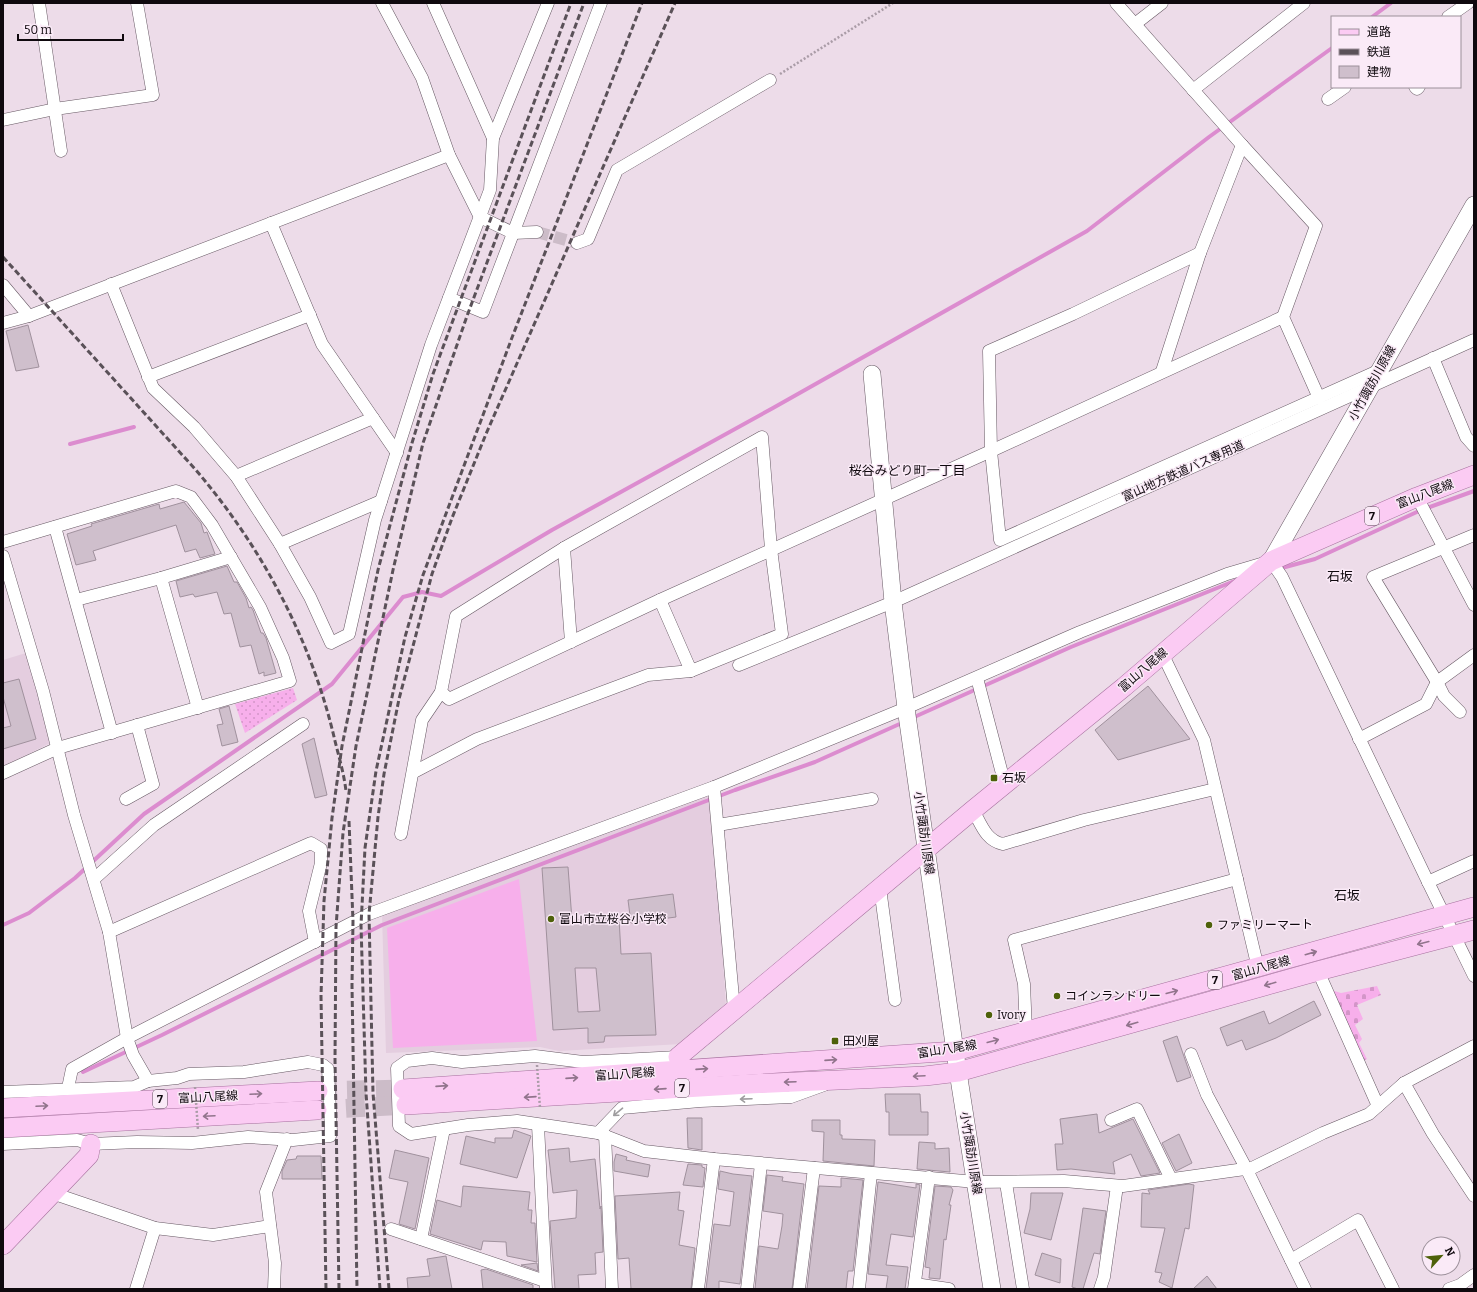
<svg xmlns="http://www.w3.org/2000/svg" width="1477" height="1292" font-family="Bitter,'Noto Sans JP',serif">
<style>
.built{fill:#e4cddf}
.cemetery{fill:url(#cemetery-stones)}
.park{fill:url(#park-dots)}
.pitch{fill:#f7afeb}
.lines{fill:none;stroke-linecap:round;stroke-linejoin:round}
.stream{stroke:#dc8ccf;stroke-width:4}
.building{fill:#cfbfcc;stroke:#a0919d;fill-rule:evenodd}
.minor-tunnel{stroke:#ccbcc8;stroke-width:12;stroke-dasharray:12 6;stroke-linecap:butt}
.primary-tunnel{stroke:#ccbcc8;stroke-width:19;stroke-dasharray:19 10;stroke-linecap:butt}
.minor-casing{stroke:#675964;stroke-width:13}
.secondary-casing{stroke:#675964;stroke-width:18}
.primary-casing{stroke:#a6719e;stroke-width:20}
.path{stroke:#aa9ca7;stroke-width:2.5;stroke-dasharray:2 2;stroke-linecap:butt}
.minor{stroke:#fff;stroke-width:12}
.secondary{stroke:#fff;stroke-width:17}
.primary{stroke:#fbcbf3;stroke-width:19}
.rail{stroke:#5a5158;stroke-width:3;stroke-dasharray:6 3;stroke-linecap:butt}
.path-bridge{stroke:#aa9ca7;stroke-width:2.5;stroke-dasharray:2 2;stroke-linecap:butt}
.oneway{stroke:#91748c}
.oneway2{stroke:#9f9d9f}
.poi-dot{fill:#4e610a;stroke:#faeaf7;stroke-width:1.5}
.labels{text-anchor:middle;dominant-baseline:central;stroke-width:3;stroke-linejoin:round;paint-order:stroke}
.shield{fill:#faeaf7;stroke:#564c54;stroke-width:1}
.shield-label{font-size:11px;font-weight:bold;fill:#0f090e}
.street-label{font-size:12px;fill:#0f090e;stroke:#faeaf7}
.poi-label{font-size:12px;fill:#0f090e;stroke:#faeaf7;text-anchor:start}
.neighbourhood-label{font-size:13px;fill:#0f090e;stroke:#faeaf7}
</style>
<defs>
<pattern id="cemetery-stones" width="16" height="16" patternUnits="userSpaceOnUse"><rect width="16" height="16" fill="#f7afeb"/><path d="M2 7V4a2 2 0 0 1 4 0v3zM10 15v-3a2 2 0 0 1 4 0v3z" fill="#d395c8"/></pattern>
<pattern id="park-dots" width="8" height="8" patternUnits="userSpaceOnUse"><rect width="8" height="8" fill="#f7afeb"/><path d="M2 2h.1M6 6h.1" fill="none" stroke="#d395c8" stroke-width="1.8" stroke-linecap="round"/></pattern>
</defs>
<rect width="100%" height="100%" fill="#eddce9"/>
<!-- built -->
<g class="built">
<polygon points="26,653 52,742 3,767 3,660"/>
<polygon points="705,794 713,804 726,1007 681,1044 559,1051 540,1047 386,1053 382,914"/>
</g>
<!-- cemetery -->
<polygon class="cemetery" points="1377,986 1381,995 1357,1005 1363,1019 1355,1025 1362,1039 1359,1043 1367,1059 1359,1063 1328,989 1341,993"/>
<!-- park -->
<polygon class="park" points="293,688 297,700 245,733 235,704"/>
<!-- pitch -->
<polygon class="pitch" points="519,879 537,1041 393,1048 387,928"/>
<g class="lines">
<!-- stream -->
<g class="stream">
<polyline points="1372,17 1391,3"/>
<polyline points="70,444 134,427"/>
<polyline points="1278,569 1315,559 1419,511 1474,491"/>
<polyline points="912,718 1071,647 1237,580"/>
<polyline points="3,925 29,913 75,878 144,814 332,684 403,597 422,592 441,596 552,530 773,408 1087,231 1209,137 1332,48"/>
<polyline points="83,1072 162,1035 382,925 735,790 815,762 904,722"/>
</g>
</g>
<!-- building -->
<g class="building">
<polygon points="28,325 39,367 16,371 6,331"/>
<polygon points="184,502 201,523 204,533 207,532 215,554 200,558 196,549 185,552 176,525 93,551 96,560 76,565 67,534 92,526 91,524 159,504 160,509"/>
<polygon points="227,566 234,582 237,582 246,598 249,608 251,607 253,610 261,633 263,633 266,638 276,673 264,676 264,672 259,674 251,645 240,647 231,613 224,614 217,592 195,597 193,594 180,597 176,581"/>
<polygon points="19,679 36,739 3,749 3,728 11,726 3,697 3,683"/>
<polygon points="1148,686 1190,739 1118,760 1095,730"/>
<polygon points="229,706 238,742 222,746 217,725 223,724 219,709"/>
<polygon points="314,738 327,795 315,798 302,744"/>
<path d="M568,867L572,920L619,918L621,954L651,953L656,1035L605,1036L604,1042L588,1043V1028L553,1030L542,868ZM575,968H596L600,1011L578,1012Z"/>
<polygon points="673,894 676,917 631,923 628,900"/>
<polygon points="1314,1001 1321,1015 1276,1038 1246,1050 1242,1040 1227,1046 1220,1028 1264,1011 1269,1024"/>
<polygon points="1177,1036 1191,1077 1177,1082 1163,1041"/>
<polygon points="885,1094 920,1094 921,1112 928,1112 928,1135 889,1135 889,1112 886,1112"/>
<polygon points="1097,1114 1099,1133 1133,1119 1160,1173 1141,1176 1131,1154 1113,1162 1115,1174 1071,1169 1057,1170 1055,1144 1063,1144 1060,1119"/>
<polygon points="687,1118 702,1118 702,1150 688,1148"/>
<polygon points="812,1120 840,1120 840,1135 842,1135 842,1139 875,1140 874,1166 823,1161 824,1132 812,1131"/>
<polygon points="514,1130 531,1136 517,1178 460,1164 466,1136 495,1143 495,1138 512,1138"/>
<polygon points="1179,1134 1192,1163 1176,1171 1162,1143"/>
<polygon points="919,1142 935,1143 935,1149 949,1148 950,1172 917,1169"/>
<polygon points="569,1148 570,1162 595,1159 600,1209 601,1206 603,1252 595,1253 596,1274 578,1275 579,1289 555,1289 550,1221 576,1218 577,1190 553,1193 548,1150"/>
<polygon points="395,1150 429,1158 415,1229 399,1224 408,1182 389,1178"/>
<polygon points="616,1154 627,1157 626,1160 650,1165 648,1177 614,1171 614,1162"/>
<polygon points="297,1156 321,1156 322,1179 282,1179 282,1171 287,1160 296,1159"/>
<polygon points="688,1164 702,1165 702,1167 705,1168 703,1187 683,1185"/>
<polygon points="720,1171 733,1174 752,1176 740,1284 719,1281 719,1289 706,1289 714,1224 730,1226 734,1192 718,1189"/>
<polygon points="767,1175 783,1177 782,1181 804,1184 792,1289 755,1289 759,1246 778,1249 782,1226 783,1214 763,1211"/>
<polygon points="841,1178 863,1180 853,1271 848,1271 846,1289 807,1289 819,1186 841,1187"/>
<polygon points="878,1182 916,1188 916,1184 920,1185 913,1237 891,1234 886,1265 908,1267 905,1289 886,1289 888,1276 868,1274"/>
<polygon points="1189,1184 1194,1185 1189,1229 1185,1228 1172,1288 1159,1282 1162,1273 1155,1272 1165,1228 1141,1227 1142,1193 1150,1194 1148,1190"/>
<polygon points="463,1186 530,1192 528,1210 532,1210 531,1223 535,1223 537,1262 507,1256 506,1242 483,1241 481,1250 430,1234 437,1200 461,1207"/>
<polygon points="935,1186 951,1187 953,1190 949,1205 951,1205 946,1240 944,1239 940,1279 929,1278 930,1268 925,1267"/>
<polygon points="680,1192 678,1210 684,1211 679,1245 695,1248 691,1289 631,1289 629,1258 618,1259 615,1196"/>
<polygon points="1031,1193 1063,1193 1051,1240 1024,1233 1030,1209"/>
<polygon points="1083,1208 1106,1211 1100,1254 1094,1253 1083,1289 1078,1289 1072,1287"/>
<polygon points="1042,1253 1061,1259 1060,1283 1035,1275"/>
<polygon points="446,1256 452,1289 408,1289 407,1278 430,1276 427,1259"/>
<polygon points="537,1263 538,1271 521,1265"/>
<polygon points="486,1269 533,1285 533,1289 483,1289 481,1270"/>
<polygon points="1207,1276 1217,1289 1193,1289"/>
</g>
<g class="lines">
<!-- minor-tunnel -->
<polyline class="minor-tunnel" points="537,232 577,243"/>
<!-- primary-tunnel -->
<g class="primary-tunnel">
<polyline points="318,1091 403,1089"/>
<polyline points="317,1110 406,1105"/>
</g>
<defs>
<g id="minor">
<polyline points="39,3 61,151"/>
<polyline points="382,3 422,78 449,155 480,217 513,233 537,232"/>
<polyline points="433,3 493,138"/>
<polyline points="1116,3 1242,145"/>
<polyline points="1448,17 1468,3"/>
<polyline points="1135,24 1162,3"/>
<polyline points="1415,87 1417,89 1419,87"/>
<polyline points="1193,90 1304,3"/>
<polyline points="1328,99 1345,87"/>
<polyline points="3,120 55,109 153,95 137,3"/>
<polyline points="271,223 322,344 397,453"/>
<polyline points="577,243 588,239 617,170 770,80"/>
<polyline points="1200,253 1073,314 989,351 991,451 1000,540 1378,371"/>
<polyline points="111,284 153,388 194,427 236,476 280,544 310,597 331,643 349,634 375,520 431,345 490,190 493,138 548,3"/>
<polyline points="3,285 29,316"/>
<polyline points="449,298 483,312 601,3"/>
<polyline points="3,323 29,316 449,155"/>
<polyline points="1433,358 1466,437 1474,446"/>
<polyline points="1162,371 1200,253 1242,145 1316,226 1283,317 1319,398"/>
<polyline points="148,377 310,315"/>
<polyline points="236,476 373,418"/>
<polyline points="1417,497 1474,605"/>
<polyline points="55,527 112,733"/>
<polyline points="3,542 176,491 191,497 212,525 260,607 283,658 290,681 58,748 3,773"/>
<polyline points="280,544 381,501"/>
<polyline points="564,548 456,616 441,692 449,699 660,600 991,451 1283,317"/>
<polyline points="3,556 43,691 74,815 109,932 127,1038 133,1055 148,1081"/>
<polyline points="161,578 198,708"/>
<polyline points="76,600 161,578 231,557"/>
<polyline points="571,642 564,548 762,437 771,549 782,634 691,671 660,600"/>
<polyline points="1162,653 1204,740 1258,968"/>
<polyline points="739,665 893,602 1474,340"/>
<polyline points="977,678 1005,785"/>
<polyline points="1460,712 1444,696 1437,682 1373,577 1474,535"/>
<polyline points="1359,739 1426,704 1437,682 1474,655"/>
<polyline points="414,772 477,739 648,675 691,671"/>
<polyline points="714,787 734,1009"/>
<polyline points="126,799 153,784 137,725"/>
<path d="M973,810C981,824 986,841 1003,844L1084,820L1215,789"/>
<polyline points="718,825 872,799"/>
<polyline points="401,834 422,720 441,692"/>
<polyline points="94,879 154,825 303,724"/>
<polyline points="1428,882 1474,861"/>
<polyline points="880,888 895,1000"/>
<polyline points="109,932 311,843 321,849 321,863 309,911 315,942"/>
<polyline points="1318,971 1378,1106"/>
<polyline points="1026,1032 1024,984 1014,940 1237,879"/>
<polyline points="1191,1054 1207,1095 1246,1168 1305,1289"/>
<polyline points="678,1057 583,1062 535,1056 462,1062 432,1058 407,1061 397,1068 399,1126 411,1134 468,1125 517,1121 598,1133 644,1151 714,1159 976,1182 1064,1181 1123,1186 1252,1168 1323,1133 1369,1114 1404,1083 1474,1046"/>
<polyline points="1404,1083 1433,1134 1474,1196"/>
<polyline points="68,1088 72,1069 127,1038 369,914 714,787 906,708 1080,632 1227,574 1271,561 1282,577 1428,882 1474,976"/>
<polyline points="3,1092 134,1087 148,1081 177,1078 189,1074 244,1072 308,1062 323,1065 328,1069 331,1131 330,1136 293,1140 248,1137 192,1143 137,1142 91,1144 77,1140 3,1144"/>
<polyline points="1111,1120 1137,1109 1171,1179"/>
<polyline points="538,1125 546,1289"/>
<polyline points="598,1133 622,1108 700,1101 791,1097 824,1085"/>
<polyline points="605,1135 612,1289"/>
<polyline points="1006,1183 1023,1289"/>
<polyline points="52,1193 155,1228 213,1235 270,1226"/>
<polyline points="391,1229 545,1281"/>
<polyline points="421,1239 444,1129"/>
<polyline points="1291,1260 1358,1220 1393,1289"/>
<polyline points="915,1284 949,1289"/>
<polyline points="136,1289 155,1228"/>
<polyline points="274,1289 275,1263 266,1192 287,1139"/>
<polyline points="698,1289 714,1159"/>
<polyline points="747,1289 761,1164"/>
<polyline points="799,1289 814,1168"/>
<polyline points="859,1289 871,1173"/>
<polyline points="914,1289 929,1177"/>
<polyline points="1100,1289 1104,1277 1117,1186"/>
<polyline points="1449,1289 1460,1285 1474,1275"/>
</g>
<g id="secondary">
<polyline points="872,374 893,602 906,708 958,1072 992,1289"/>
<polyline points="1271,561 1474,205"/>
</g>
<g id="primary">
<polyline points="678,1057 973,810 1124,687 1271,561 1417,497 1474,475"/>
<polyline points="403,1089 955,1051 1474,907"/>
<polyline points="406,1105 749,1084 925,1076 958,1072 1318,971 1474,930"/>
<polyline points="3,1108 318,1091"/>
<polyline points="3,1128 317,1110"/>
<polyline points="3,1245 89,1155 91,1144"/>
</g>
</defs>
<!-- minor casing -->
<use href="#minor" class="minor-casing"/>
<!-- secondary casing -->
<use href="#secondary" class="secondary-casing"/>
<!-- primary casing -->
<use href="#primary" class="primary-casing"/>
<!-- path -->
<polyline class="path" points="780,74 893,3"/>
<!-- minor -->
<use href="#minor" class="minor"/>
<!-- secondary -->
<use href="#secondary" class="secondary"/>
<!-- primary -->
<use href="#primary" class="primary"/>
<!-- rail -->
<g class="rail">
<path d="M3,257L195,469C262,547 312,641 335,741C339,757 344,774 346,791"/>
<polyline points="349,821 353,921 352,985 357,1289"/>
<polyline points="326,1289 321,996 324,901 332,818 342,746 378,570 412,443 433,374 571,3"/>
<polyline points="339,1289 335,1059 336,927 343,833 356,746 393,570 423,443 467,316 584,3"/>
<polyline points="380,1289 366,1093 361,925 365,848 376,771 405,637 423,575 513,335 642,3"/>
<polyline points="389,1289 373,1093 369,914 378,817 384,774 399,699 432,574 452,518 486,434 675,3"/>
</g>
<!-- path-bridge -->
<g class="path-bridge">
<polyline points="537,1065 540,1108"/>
<polyline points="195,1087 198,1130"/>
</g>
</g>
<!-- one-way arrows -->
<defs><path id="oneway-shaft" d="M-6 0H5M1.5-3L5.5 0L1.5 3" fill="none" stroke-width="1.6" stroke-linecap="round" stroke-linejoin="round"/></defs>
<g class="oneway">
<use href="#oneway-shaft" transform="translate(1423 943) rotate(166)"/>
<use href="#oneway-shaft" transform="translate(1311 953) rotate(-16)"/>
<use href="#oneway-shaft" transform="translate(1270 984) rotate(164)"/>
<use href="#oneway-shaft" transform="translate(1172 992) rotate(-15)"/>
<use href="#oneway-shaft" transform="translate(1132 1024) rotate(164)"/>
<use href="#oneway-shaft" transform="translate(993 1041) rotate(-15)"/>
<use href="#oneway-shaft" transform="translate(831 1060) rotate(-4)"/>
<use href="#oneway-shaft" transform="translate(702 1069) rotate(-4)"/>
<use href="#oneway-shaft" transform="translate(919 1076) rotate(177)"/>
<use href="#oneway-shaft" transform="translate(572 1078) rotate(-4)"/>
<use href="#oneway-shaft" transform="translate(790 1082) rotate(178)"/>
<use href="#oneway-shaft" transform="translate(442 1086) rotate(-4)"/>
<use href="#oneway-shaft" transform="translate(660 1089) rotate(176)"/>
<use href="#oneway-shaft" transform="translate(256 1094) rotate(-3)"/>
<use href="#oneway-shaft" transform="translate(530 1097) rotate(176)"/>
<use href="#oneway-shaft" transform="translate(42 1106) rotate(-3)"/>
<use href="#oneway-shaft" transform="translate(209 1116) rotate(177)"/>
</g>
<g class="oneway2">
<use href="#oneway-shaft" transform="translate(746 1099) rotate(178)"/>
<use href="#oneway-shaft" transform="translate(618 1112) rotate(140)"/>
</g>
<!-- markers -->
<g class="poi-dot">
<rect x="990" y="774" width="8" height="8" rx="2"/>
<circle cx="551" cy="919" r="4"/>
<circle cx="1209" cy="925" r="4"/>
<circle cx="1057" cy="996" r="4"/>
<circle cx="989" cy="1015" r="4"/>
<rect x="831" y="1037" width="8" height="8" rx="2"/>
</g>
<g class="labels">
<!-- shield labels -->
<g class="shield">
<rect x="1365" y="507" width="14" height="18" rx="3"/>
<rect x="1208" y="971" width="14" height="18" rx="3"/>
<rect x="675" y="1079" width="14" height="18" rx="3"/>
<rect x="153" y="1090" width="14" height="18" rx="3"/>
</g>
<g class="shield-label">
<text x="1372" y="516">7</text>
<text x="1215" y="980">7</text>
<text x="682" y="1088">7</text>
<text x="160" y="1099">7</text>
</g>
<!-- street labels -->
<g class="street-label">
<text transform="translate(1372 383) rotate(-61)">小竹諏訪川原線</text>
<text transform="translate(1183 471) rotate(-24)">富山地方鉄道バス専用道</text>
<text transform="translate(1425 494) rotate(-21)">富山八尾線</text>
<text transform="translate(1143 670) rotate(-41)">富山八尾線</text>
<text transform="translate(924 833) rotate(82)">小竹諏訪川原線</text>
<text transform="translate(1261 968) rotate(-16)">富山八尾線</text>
<text transform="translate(947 1049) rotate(-9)">富山八尾線</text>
<text transform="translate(625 1074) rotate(-4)">富山八尾線</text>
<text transform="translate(208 1097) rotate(-3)">富山八尾線</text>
<text transform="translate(971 1153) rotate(81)">小竹諏訪川原線</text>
</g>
<!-- poi labels -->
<g class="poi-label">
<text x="1002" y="778">石坂</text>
<text x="559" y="919">富山市立桜谷小学校</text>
<text x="1217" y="925">ファミリーマート</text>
<text x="1065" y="996">コインランドリー</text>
<text x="997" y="1015">Ivory</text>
<text x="843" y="1041">田刈屋</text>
</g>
<!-- neighbourhood labels -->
<g class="neighbourhood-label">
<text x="907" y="470">桜谷みどり町一丁目</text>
<text x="1340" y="576">石坂</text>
<text x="1347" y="895">石坂</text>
</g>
</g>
<!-- border -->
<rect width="1477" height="1292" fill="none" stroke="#0f090e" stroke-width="8"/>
<!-- legend -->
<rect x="1331" y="16" width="130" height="72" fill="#faeaf7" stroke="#9c909a"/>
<rect x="1339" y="29" width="20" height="6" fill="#fbcbf3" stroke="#9c909a"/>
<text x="1367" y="36" font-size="12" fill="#0f090e">道路</text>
<rect x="1339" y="49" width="20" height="6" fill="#5a5158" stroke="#9c909a"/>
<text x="1367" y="56" font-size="12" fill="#0f090e">鉄道</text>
<rect x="1339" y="66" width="20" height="12" fill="#cfbfcc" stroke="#9c909a"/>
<text x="1367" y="76" font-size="12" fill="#0f090e">建物</text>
<!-- north arrow -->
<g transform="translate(1441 1256) rotate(63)"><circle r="19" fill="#faeaf7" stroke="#9c909a"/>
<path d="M0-3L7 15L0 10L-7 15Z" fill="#4e610a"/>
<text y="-6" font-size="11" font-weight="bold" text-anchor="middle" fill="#0f090e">N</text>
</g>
<!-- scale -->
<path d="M18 34v6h105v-6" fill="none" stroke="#0f090e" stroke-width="2"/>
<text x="24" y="34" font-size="12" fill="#0f090e" stroke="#faeaf7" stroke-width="3" paint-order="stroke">50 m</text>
</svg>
